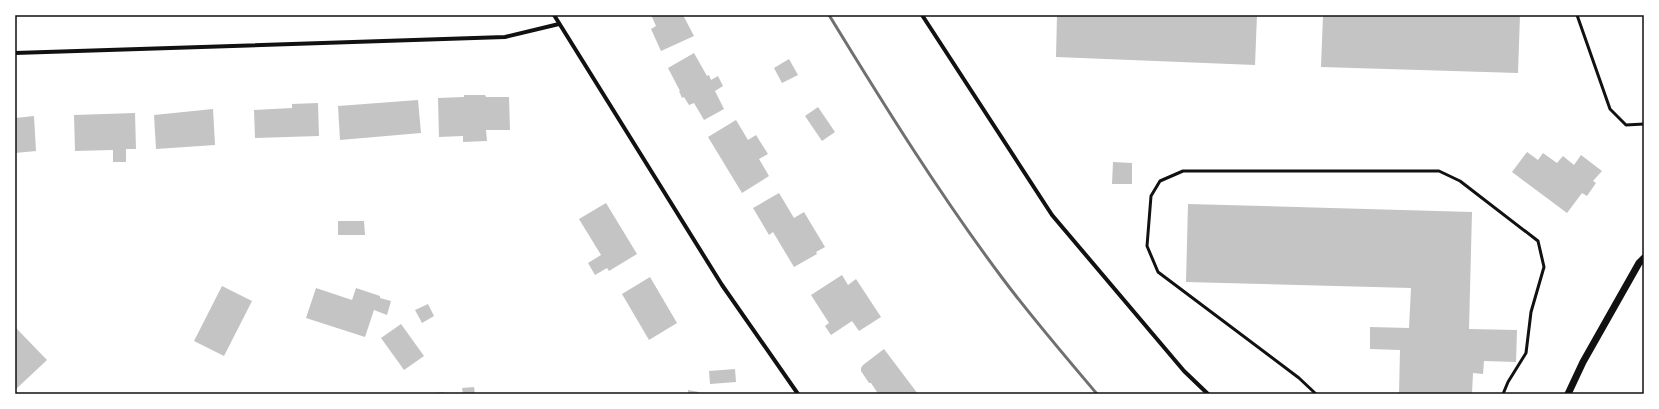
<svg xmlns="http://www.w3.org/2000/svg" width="1659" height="409" font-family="'Varela Round',sans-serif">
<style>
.building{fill:#c4c4c4}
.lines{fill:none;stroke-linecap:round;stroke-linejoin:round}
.service{stroke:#111;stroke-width:3}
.minor{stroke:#111;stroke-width:4}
.tertiary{stroke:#111;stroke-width:7}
.rail{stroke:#707070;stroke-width:3}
.neatline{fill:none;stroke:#111;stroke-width:1.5}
</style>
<rect width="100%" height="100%" fill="#fff"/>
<!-- building -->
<g class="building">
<polygon points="651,15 683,15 694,36 661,51 651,29 656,26"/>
<polygon points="1057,15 1257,15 1255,65 1056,57"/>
<polygon points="1323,15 1520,15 1518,73 1321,67"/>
<polygon points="694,53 707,76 709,75 711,80 718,76 723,86 715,91 724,109 704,120 694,103 689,105 684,97 682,98 679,91 680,91 668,68"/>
<polygon points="789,59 798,75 782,83 774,68"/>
<polygon points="464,95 485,95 486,97 509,97 510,130 486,130 487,141 463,142 463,136 439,137 438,98 464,97"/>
<polygon points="418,100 421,133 340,140 338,106"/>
<polygon points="318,103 319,136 255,138 254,110 292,108 292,104"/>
<polygon points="818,107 835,132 822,141 805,116"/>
<polygon points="213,109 215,145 156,149 154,115"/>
<polygon points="135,113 136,149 126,149 126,162 113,162 113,150 75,151 74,115"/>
<polygon points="34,116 36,151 15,153 15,118"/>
<polygon points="736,120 748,140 756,135 768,154 759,159 769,176 742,193 708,137"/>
<polygon points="1527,152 1538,160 1543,153 1557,163 1563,156 1574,165 1581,155 1602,171 1593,181 1596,183 1587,196 1582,193 1567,213 1512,172"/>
<polygon points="1113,162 1132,163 1132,184 1112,184"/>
<polygon points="779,193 794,218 804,212 825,247 816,252 817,254 794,267 773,232 769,235 753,208"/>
<polygon points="606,203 637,254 609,271 607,268 595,275 588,263 601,255 579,219"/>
<polygon points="1188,204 1472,212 1469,329 1517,330 1516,362 1484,361 1483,374 1473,373 1472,394 1399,394 1400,350 1370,349 1370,327 1409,328 1411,288 1186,282"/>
<polygon points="338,221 364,221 365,235 338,235"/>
<polygon points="842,275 848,285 856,279 881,317 859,331 852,321 831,335 825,326 829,323 811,295"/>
<polygon points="650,277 677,323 649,340 622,294"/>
<polygon points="222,286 252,301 224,356 194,341"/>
<polygon points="316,288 352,300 356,288 380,296 380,298 391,301 387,315 374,310 365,337 306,318"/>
<polygon points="428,304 434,316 422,323 415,310"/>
<polygon points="401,324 424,356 404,370 381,338"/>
<polygon points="15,327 47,360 15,390"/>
<polygon points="884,349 918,394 884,394 877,392 871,383 869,383 861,371 861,368 863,365"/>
<polygon points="735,369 736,382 710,384 709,371"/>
<polygon points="474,387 475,394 463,394 462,388"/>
<polygon points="688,390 699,392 699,394 688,394"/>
<polygon points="444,392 444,394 433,394 433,393"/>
</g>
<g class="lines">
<!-- service -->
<g class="service">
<polyline points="1577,15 1610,109 1626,125 1644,124"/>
<polyline points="1316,394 1299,378 1158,272 1147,246 1151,196 1160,181 1183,171 1439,171 1460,181 1538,241 1544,267 1531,312 1526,353 1508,382 1503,394"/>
</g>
<!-- minor -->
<g class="minor">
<polyline points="554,15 722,285 798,394"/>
<polyline points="922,15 1052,215 1184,371 1208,394"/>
<polyline points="15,53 505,37 559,24"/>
</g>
<!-- tertiary -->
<polyline class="tertiary" points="1568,394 1583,362 1639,263 1644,258"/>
<!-- rail -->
<path class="rail" d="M829,15C884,105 940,195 1003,279C1033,319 1065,356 1097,394"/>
</g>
<!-- border -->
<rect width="1659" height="409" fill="none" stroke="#ffffff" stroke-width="32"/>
<rect x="16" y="16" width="1627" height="377" class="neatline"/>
</svg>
